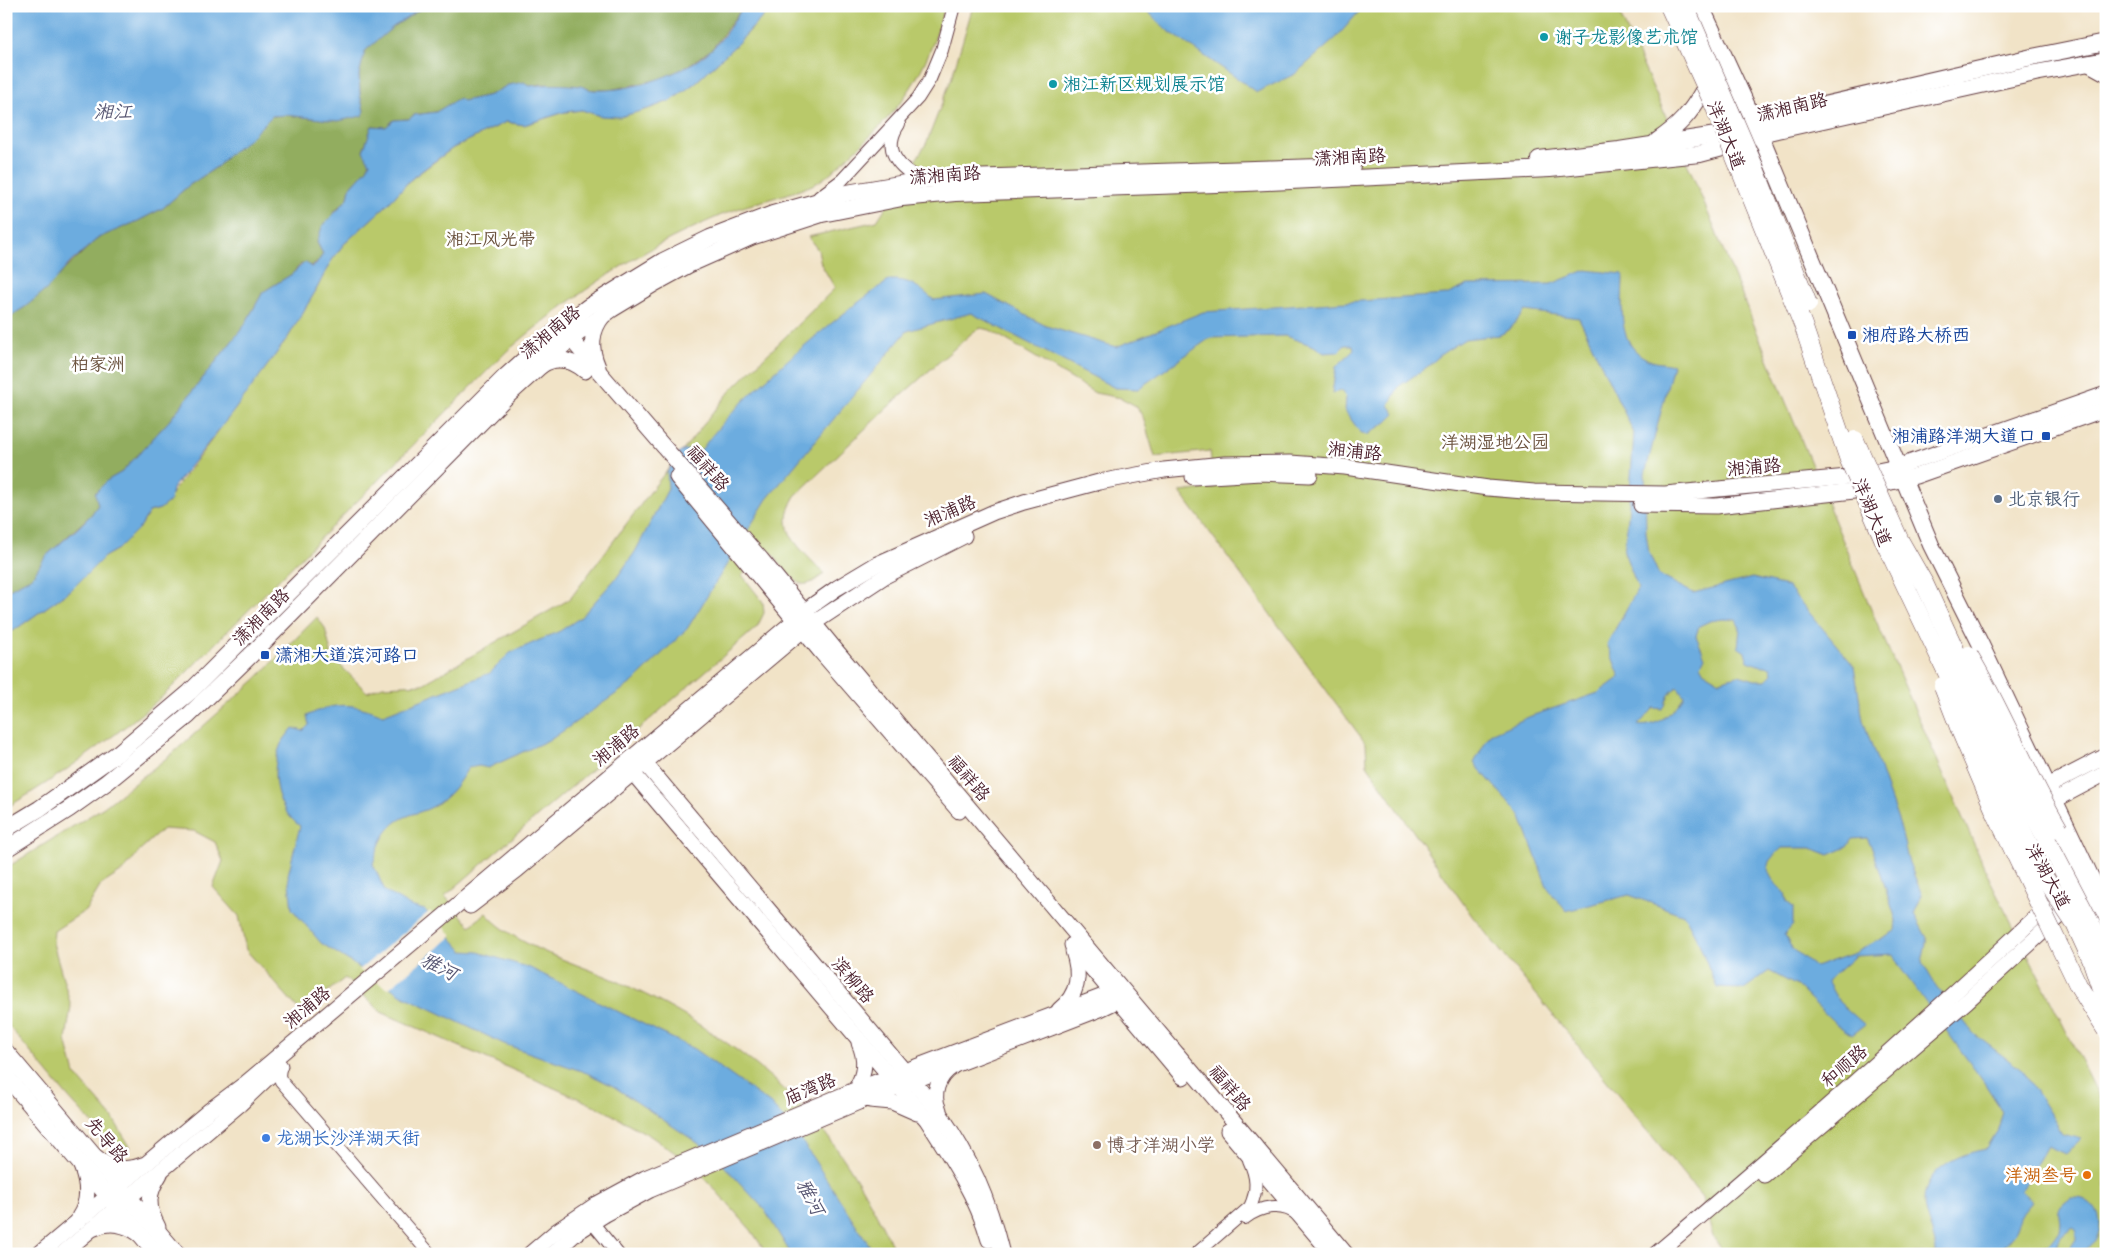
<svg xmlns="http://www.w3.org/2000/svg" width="2112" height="1260" font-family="Caveat,'LXGW WenKai TC',sans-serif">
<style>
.green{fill:#b9c96b;stroke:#82744b}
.forest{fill:#92ad5f;stroke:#6e6645}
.water{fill:#6cacdf;stroke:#5b6685;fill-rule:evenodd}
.pier{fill:#f1e3c7}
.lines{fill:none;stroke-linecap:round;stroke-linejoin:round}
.tertiary-casing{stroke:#633c42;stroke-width:14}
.secondary-casing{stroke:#633c42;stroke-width:17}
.primary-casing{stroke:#633c42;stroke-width:18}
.trunk-casing{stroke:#633c42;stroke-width:19}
.tertiary{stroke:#fff;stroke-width:12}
.secondary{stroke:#fff;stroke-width:15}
.primary{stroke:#fff;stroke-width:16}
.trunk{stroke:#fff;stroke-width:18}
.secondary-bridge-casing{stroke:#633c42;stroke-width:17;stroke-linecap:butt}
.trunk-bridge-casing{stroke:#633c42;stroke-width:19;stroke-linecap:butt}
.secondary-bridge{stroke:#fff;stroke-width:15}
.trunk-bridge{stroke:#fff;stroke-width:18}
.culture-dot{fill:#0f9aa8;stroke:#fff;stroke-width:2}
.transit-dot{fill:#1a4fb4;stroke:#fff;stroke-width:2}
.service-dot{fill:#5c6f8a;stroke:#fff;stroke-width:2}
.shop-dot{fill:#3f7fe0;stroke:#fff;stroke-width:2}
.education-dot{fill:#8d6e63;stroke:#fff;stroke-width:2}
.food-dot{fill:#e8710a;stroke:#fff;stroke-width:2}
.labels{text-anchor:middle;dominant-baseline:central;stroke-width:5;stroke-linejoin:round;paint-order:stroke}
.culture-label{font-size:18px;fill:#0d838f;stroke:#fff;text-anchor:start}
.street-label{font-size:18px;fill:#4a1f2b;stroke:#fff}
.park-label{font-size:18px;fill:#6b523e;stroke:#fff}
.transit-label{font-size:18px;fill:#164399;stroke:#fff;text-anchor:start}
.service-label{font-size:18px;fill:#4e5e75;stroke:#fff;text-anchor:start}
.shop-label{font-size:18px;fill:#366cbe;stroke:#fff;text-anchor:start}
.education-label{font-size:18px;fill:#785e54;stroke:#fff;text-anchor:start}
.food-label{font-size:18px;fill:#c56008;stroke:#fff;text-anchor:end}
.water-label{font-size:19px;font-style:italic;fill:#585773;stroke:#fff}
</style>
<rect width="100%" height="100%" fill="#fff"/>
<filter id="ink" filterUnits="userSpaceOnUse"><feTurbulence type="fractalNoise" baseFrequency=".02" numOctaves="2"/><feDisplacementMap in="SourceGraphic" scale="10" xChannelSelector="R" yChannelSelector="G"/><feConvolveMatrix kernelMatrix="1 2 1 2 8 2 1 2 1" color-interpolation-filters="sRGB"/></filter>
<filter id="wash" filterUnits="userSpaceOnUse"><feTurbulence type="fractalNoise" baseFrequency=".0096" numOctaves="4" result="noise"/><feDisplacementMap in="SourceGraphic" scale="20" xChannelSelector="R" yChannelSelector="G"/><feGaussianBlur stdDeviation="1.12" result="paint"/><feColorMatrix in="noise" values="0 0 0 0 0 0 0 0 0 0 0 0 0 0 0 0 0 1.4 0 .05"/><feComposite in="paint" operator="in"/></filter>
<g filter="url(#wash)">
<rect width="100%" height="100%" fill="#f1e3c7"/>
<!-- green -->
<g class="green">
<path d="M773,6H945C926,75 902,109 849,156C837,167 825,180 810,186C788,195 760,201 737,209C715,217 693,228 672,238C612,268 557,309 506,352L163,696C113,738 62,775 6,808V633L13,631L71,590L104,557L118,549L141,526L149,512L160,509L287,339L315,292L330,263L343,245L388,204L410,180L453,148L506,122L524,125L565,112L582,110L600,116L648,109L672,100L695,83L738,43Z"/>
<path d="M973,6H1616L1692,174L1873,614L1989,878L2106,1110V1254H1725L1713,1237L1702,1197L1472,916L1367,765L1366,744L1180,492L1214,488L1210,451L1155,457L1143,417L1136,406L1121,398L1095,393L990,330L980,328L973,332L887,408L795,496C773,532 801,547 824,574C819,577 813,583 807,584C793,587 778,559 769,550L742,575L763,602L764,613L757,627L445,896L470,926L486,913C516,948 578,963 619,982C685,1012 750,1053 800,1105C842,1147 871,1201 896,1254H767L751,1230L694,1166L649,1135L600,1108L381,1012L345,978L301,1012L246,950L239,916L213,887L223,861L215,842L194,831L163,829L141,849L124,870L101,885L86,910L54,931L53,943L71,1006L66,1040L75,1074L112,1117L131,1148L109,1142L68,1097L6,1023V868L104,807L173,753L255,680L317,617L325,628L332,657L367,692L383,686L423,684L570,599L657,483L731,390L835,288L821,264L818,250L808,237L877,221L926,144L951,80Z"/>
</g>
<!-- forest -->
<path class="forest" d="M425,6H744L712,49L681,70L661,79L610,90H592L579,86L542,84L530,86L508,85L490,95L463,101L459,99L436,112L414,115L409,119L394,120L386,127L372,126L363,151L370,162L367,169L350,188L348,198L334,212L317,242L323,254C316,265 314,268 301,264L292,274L263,292L244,326L169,421L122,472L108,480L98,505L91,515L46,556L32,577L6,591V319L25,307L98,238L138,221L163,208L188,186L218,166L228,155L249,139L272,116L286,115L312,118L364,111L360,95L359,75L364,51L393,27Z"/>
<!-- water -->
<g class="water">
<polygon points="6,6 425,6 393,27 365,51 359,75 360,95 364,111 362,116 338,121 286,115 272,116 249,139 228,155 218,166 188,186 163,208 138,221 98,238 70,263 47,289 25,307 6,319"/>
<path d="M744,6H773L738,43L695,83L672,100L648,109L620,117L600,116L582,110L565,112L524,125L506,122L453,148L432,163L410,180L388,204L343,245L330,263L315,292L287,339L233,412L172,489L170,501L160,509L149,512L141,526L118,549L104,557L71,590L13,631L6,633V591L32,577L46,556L79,527L91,515L98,505L95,493L108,480L122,472L169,421L244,326L263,292L292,274L305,262L311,267L316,265L323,254L317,242L322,227L348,198L350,188L367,169L370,163L363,151L372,126L386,127L394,120L409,119L414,115L436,112L459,98L463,101L490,95L508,85L524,82L530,86C546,84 564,84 580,86C585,87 589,90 594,90C630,92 685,74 712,49C724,38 734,20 744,6Z"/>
<polygon points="1142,6 1364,6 1336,38 1295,74 1257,92 1167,30"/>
<path d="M1586,270L1623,274C1623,304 1615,343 1647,359C1654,363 1665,363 1673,365L1645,474L1646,532L1649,553L1659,575L1693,593L1752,578L1787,586L1854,666L1863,720L1901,829L1908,860L1922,895L1914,914L1927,938L1922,962L1936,986L1974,1034L2023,1071L2063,1134L2081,1139L2065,1154L2047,1146L2021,1190L2032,1202L2021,1215L2014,1233L1997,1254H1936C1937,1237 1924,1219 1924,1201C1924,1169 1960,1153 1987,1149L1997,1132L2003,1112L1983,1081L1899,966L1894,954L1855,956L1827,981L1839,1002L1865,1025L1852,1035L1836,1024L1797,986L1769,971L1744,989L1717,988L1698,941L1684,915L1629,895L1566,911L1548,889L1520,815L1474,763L1490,734L1531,716L1598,693L1620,677L1607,644L1638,588L1624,552L1628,518L1634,433L1579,318L1525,311L1510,329L1500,335L1465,339L1443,353L1427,367L1399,386L1389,405L1395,414L1387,422L1367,435L1360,432L1345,411L1346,397L1341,391L1332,393L1336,367L1354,350L1353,345H1345L1338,352L1324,353L1314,346L1285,336L1210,338L1138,389L1115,388L971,313L907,331L767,499L687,629L633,682L553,738L488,768L479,766L468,768C459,783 450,796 434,806C426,811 414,813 405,817C385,826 379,844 373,864L385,891L410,906L425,910L463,951L478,952L530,968L694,1049L771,1104L798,1135L875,1254H791L764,1209L711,1152L613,1086L587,1073L504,1044L402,995L321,943L292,909L288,875L300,826C275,808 269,772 281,744C284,739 289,733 293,728L303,731L309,725L307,716C336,701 353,703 383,715L490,673L510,653L560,631L581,617L618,576L635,552L668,489L667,472L678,454L684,450H701C726,415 759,386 791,357C823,330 855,303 890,280C911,279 919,288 934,300L986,294L1046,326L1116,347L1203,312L1446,295L1468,285L1551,284ZM1723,619L1736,620L1740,628L1738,647L1745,652L1748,661L1758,665L1771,667L1772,674L1766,680H1755L1739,675L1720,681L1705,672L1701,665L1705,657L1696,636L1699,626L1710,621ZM1678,687L1684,696C1676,710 1656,729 1638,725L1654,708L1662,709L1665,706C1666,698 1671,690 1678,687ZM1867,838L1873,850L1896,920L1895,931L1855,953L1815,967L1792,948L1784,935L1793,925V907L1787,902L1785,892C1776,886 1763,871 1770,860C1773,856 1778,852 1782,848H1811L1829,855L1847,847L1852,839Z"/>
<path d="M2071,1198C2074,1198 2079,1198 2083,1199C2112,1211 2101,1254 2070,1254L2069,1250L2076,1239V1230L2072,1227L2061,1236L2053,1254H2030L2041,1246L2049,1245C2052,1241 2057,1236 2059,1231C2063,1212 2050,1213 2071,1198Z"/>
</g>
<!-- pier -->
<polygon class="pier" points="430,911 452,936 388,989 359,970"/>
</g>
<g filter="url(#ink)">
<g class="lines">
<defs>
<g id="tertiary">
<polyline points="2086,64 2106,75"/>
<path d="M899,124C881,150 899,169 923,180"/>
<polyline points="819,197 842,180 918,98 930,79 942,50 954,6"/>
<polyline points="280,1067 279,1076 281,1081 430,1254"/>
<polyline points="586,1215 618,1254"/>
<path d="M1245,1218C1261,1206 1282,1202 1298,1215"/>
<path d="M1196,1254L1250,1207C1258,1190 1257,1177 1249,1160"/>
</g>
<g id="secondary">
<polyline points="563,330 761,559 834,648 1346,1254"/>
<path d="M541,366C557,355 572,360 585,371"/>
<path d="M598,367C590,349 590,332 603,316"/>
<polyline points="677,477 821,652 959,811"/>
<polyline points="1193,477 1261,473 1310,475"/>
<polyline points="1641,505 1716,506 1854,491 1916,476 2106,409"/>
<path d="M638,755L938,1111C971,1159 988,1197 1002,1254"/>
<path d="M627,766L927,1120C951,1157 977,1197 989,1240"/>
<polyline points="2048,786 2106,756"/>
<polyline points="2055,800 2106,773"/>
<polyline points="470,906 517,870 803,630 885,576 964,536"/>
<polyline points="1072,945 1183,1077"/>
<path d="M1059,1010C1079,994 1081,974 1073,951"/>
<polyline points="855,1090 1106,995 1119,987"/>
<path d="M855,1090C865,1075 867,1060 859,1043"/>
<polyline points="870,1100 892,1102 917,1113"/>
<polyline points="861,1101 1100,1009 1125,997"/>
<path d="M939,1110C931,1095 938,1076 952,1067"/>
<polyline points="1228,1131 1332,1254"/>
<path d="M96,1157C109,1168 126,1172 142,1165"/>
<polyline points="1764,1175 1967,1001 2061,915"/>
<path d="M79,1217C90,1201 88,1183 81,1166"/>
<path d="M158,1227C147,1207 147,1194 160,1174"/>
<path d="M95,1228C110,1220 127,1225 139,1234"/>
<polyline points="39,1254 210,1110 246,1083 813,605 837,588 877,564 994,512 1024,502 1099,482 1164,470 1224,464 1290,463 1345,467 1488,488 1534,492 1665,494 1848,477 1897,467 2106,394"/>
<polyline points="62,1254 240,1104 280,1066"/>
<polyline points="530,1254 557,1231 597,1204"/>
<polyline points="553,1254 576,1233 604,1215"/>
<path d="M1656,1254C1791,1140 1924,1023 2052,902"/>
</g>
<g id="primary">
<polyline points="1701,6 1760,134 1931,545 1981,645 2105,907"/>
<path d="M1657,141C1679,126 1690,114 1703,91"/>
<polyline points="1539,159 1619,150 1723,134 1767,118 2032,57 2106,42"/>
<polyline points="6,829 39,809 118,753 190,692 505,377 553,334 588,307 663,261 710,238 773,214 847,193 923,180 965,178 1352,166"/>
<polyline points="6,849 69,809 107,782 188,716 254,652 506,397 570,339 612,309 655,283 688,265 751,237 822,214 902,198 955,193 1246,183 1550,169 1700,154 1730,146 1760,134 2035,73 2106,60"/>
<polyline points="6,1052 177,1254"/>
<polyline points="6,1076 157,1254"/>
</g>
<polyline id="trunk" points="2059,829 2083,883 2106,923"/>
</defs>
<!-- tertiary casing -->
<use href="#tertiary" class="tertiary-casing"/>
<!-- secondary casing -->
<use href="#secondary" class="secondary-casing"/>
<!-- primary casing -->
<use href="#primary" class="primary-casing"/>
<!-- trunk casing -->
<use href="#trunk" class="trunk-casing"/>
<!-- tertiary -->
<use href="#tertiary" class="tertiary"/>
<!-- secondary -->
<use href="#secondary" class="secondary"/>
<!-- primary -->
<use href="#primary" class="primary"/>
<!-- trunk -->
<use href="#trunk" class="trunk"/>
<defs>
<g id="secondary-bridge">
<polyline points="597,1204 645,1178 855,1090"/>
<polyline points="604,1215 650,1190 861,1101"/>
</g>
<g id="trunk-bridge">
<polyline points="1669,6 1713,103 1803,325 1849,460 1886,545 2045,878 2075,924 2091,959 2106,1004"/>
<polyline points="1685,6 1754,166 1808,304"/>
<polyline points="1855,440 1900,541 1925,585 2015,779 2093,928 2106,960"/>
<path d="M1969,655C2003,712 2026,773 2059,829"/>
<polyline points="1943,686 1960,730 1996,814 2078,985 2106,1030"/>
</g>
</defs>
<!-- secondary-bridge casing -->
<use href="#secondary-bridge" class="secondary-bridge-casing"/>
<!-- trunk-bridge casing -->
<use href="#trunk-bridge" class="trunk-bridge-casing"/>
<!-- secondary-bridge -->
<use href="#secondary-bridge" class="secondary-bridge"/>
<!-- trunk-bridge -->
<use href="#trunk-bridge" class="trunk-bridge"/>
</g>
</g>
<!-- markers -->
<g class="culture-dot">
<circle cx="1544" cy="37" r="5"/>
<circle cx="1053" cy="84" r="5"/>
</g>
<g class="transit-dot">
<rect x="1847" y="330" width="10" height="10" rx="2.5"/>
<rect x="2041" y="431" width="10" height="10" rx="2.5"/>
<rect x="260" y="650" width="10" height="10" rx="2.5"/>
</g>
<circle class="service-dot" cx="1998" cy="499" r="5"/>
<circle class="shop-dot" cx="266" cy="1138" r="5"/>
<circle class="education-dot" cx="1097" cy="1145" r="5"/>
<circle class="food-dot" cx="2087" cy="1175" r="5"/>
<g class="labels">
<!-- culture labels -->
<g class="culture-label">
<text x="1554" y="37">谢子龙影像艺术馆</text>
<text x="1063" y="84">湘江新区规划展示馆</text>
</g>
<!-- street labels -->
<g class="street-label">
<text transform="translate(1792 107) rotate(-13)">潇湘南路</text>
<text transform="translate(1726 135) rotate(68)">洋湖大道</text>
<text transform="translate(1350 157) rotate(-3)">潇湘南路</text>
<text transform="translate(945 175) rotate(-4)">潇湘南路</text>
<text transform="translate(550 332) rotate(-40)">潇湘南路</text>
<text transform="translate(1355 451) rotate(6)">湘浦路</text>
<text transform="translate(1754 467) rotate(-5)">湘浦路</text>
<text transform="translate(708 468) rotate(49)">福祥路</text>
<text transform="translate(950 511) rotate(-23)">湘浦路</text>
<text transform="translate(1872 512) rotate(67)">洋湖大道</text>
<text transform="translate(261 617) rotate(-45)">潇湘南路</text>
<text transform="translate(616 745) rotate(-40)">湘浦路</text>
<text transform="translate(969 778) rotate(50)">福祥路</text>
<text transform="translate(2048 876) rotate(61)">洋湖大道</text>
<text transform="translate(853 980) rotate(50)">滨柳路</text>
<text transform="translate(307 1007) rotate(-40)">湘浦路</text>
<text transform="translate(1844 1066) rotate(-41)">和顺路</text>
<text transform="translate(1230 1088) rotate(50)">福祥路</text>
<text transform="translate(810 1089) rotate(-23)">庙湾路</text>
<text transform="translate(107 1140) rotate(50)">先导路</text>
</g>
<!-- park labels -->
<g class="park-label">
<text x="491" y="239">湘江风光带</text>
<text x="98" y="364">柏家洲</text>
<text x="1495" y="442">洋湖湿地公园</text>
</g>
<!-- transit labels -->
<g class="transit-label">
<text x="1862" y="335">湘府路大桥西</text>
<text x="2036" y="436" text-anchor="end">湘浦路洋湖大道口</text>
<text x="275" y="655">潇湘大道滨河路口</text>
</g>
<!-- service labels -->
<g class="service-label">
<text x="2008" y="499">北京银行</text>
</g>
<!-- shop labels -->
<g class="shop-label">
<text x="276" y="1138">龙湖长沙洋湖天街</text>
</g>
<!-- education labels -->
<g class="education-label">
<text x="1107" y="1145">博才洋湖小学</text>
</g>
<!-- food labels -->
<g class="food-label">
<text x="2077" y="1175">洋湖叁号</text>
</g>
<!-- water labels -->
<g class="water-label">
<text x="113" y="112">湘江</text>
<text transform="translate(439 967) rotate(27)">雅河</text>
<text transform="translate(810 1197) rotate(62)">雅河</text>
</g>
</g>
<!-- margin -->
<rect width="2112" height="1260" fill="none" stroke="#fff" stroke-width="25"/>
</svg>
